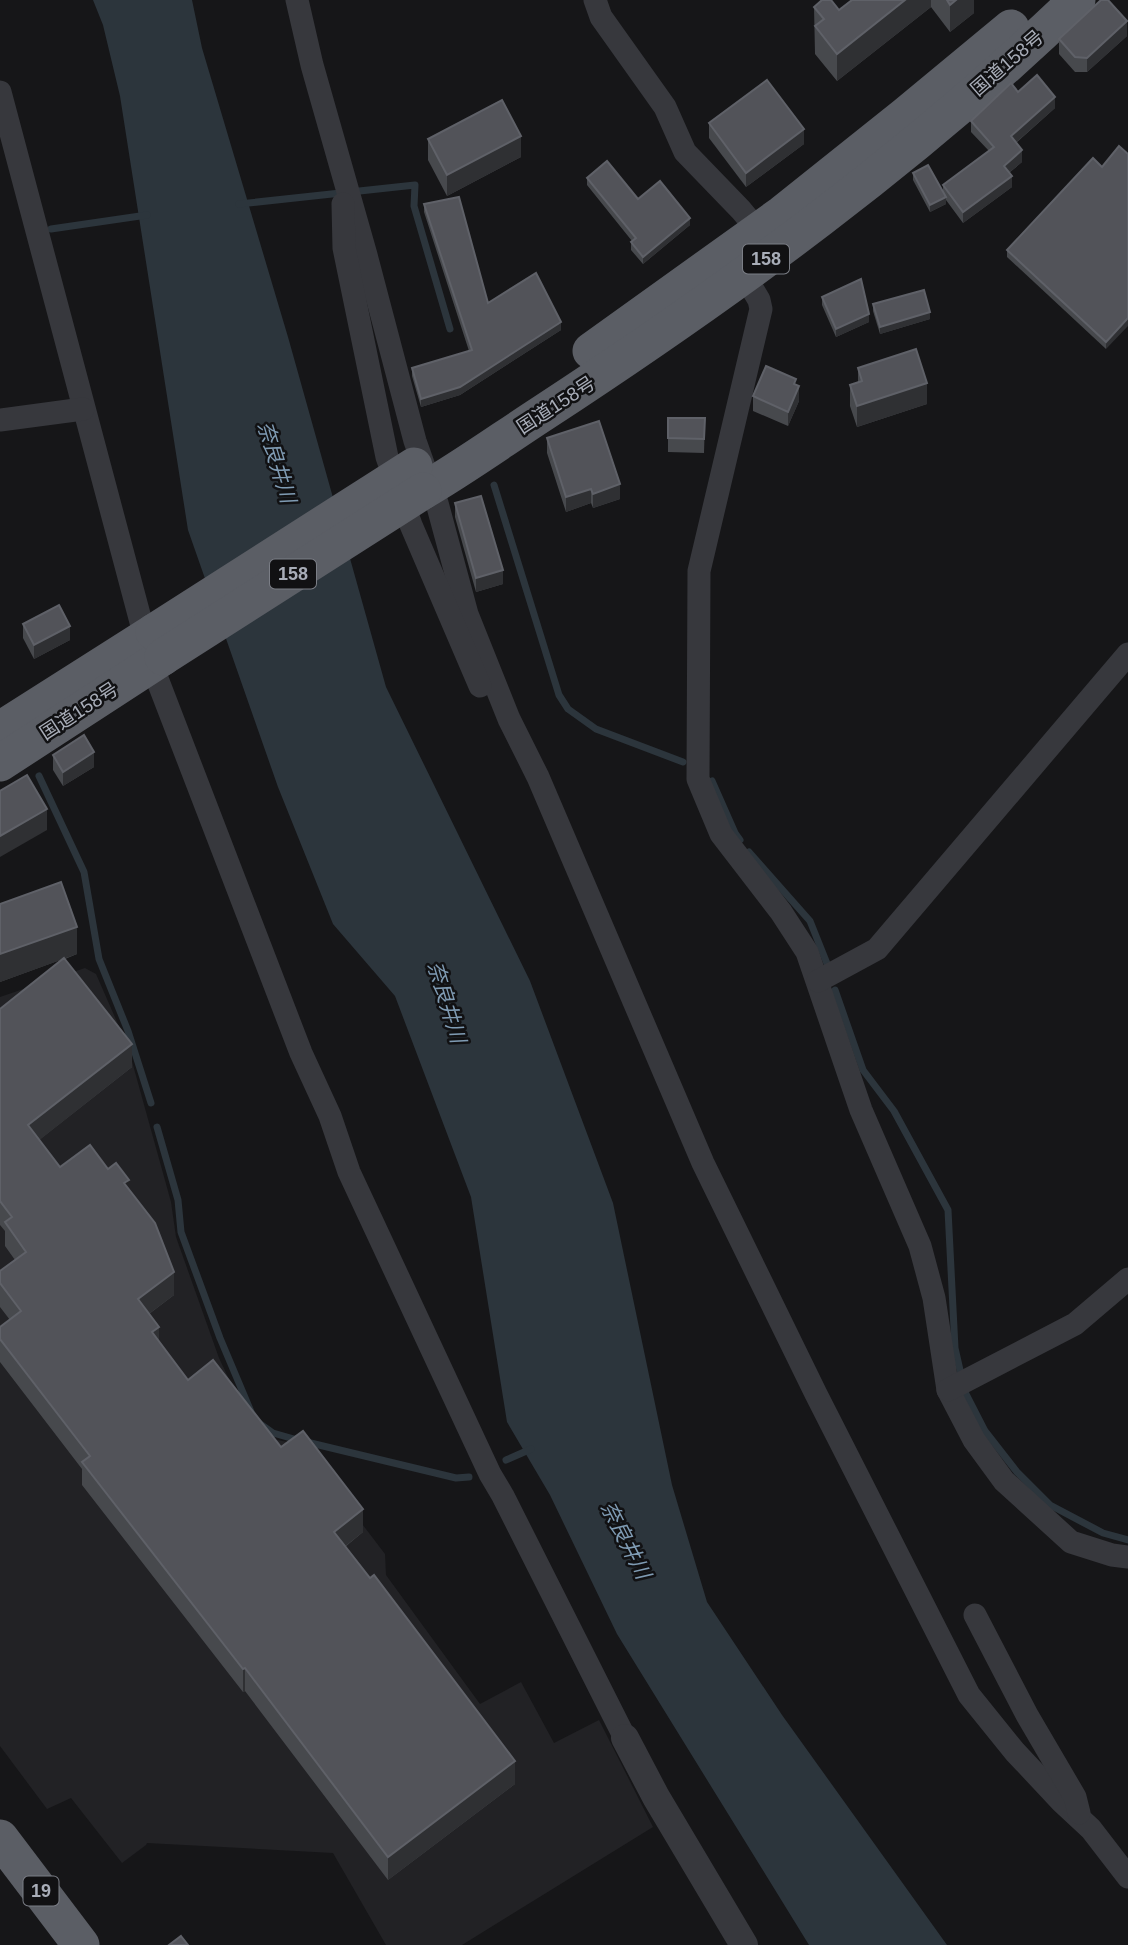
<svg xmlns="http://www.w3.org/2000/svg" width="1128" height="1945" font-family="Helvetica,'Noto Sans JP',sans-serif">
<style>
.built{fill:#222225}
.water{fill:#2c353c}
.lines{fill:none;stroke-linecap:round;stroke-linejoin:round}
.stream{stroke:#2c353c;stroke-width:7}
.minor{stroke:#37383d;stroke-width:23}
.tertiary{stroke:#37383d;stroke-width:28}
.trunk{stroke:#5b5e65;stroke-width:37}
.trunk-bridge{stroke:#5b5e65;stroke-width:37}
.wall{fill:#47494d}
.shaded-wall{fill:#2f3033}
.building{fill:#525359;stroke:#5f6168;stroke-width:2}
.labels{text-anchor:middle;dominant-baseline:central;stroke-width:5;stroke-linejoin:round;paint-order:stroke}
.shield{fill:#111113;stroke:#7b7e86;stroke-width:2}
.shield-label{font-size:18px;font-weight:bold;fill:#a8adb8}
.street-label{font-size:19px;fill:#a8adb8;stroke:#111113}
.water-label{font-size:21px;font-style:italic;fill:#7f9bb3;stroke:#111113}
</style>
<rect width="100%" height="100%" fill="#161618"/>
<!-- built -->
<polygon class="built" points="85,968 96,974 128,1047 171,1202 176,1237 219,1358 246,1415 263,1437 302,1445 385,1554 386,1575 480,1704 521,1682 554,1743 599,1720 653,1827 462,1945 386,1945 333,1853 147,1843 146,1845 122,1863 71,1798 47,1809 0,1746 0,997"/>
<!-- water -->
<polygon class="water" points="93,0 192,0 202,48 288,337 386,687 530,981 613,1203 672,1485 707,1602 782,1715 947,1945 809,1945 617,1634 550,1495 507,1422 471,1197 395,996 333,924 278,787 188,530 120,96 103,25"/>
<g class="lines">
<!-- stream -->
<g class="stream">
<polyline points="239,204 415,185 414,206 450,329"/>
<polyline points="51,229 147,215"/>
<polyline points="494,485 559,695 568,709 596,729 683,762"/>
<polyline points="39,776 84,872 99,959 128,1031 151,1103"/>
<polyline points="712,781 735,833 740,840"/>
<polyline points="749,852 810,921 828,966"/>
<polyline points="835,990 863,1070 894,1111 948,1210 955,1348 965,1392 985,1431 1017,1472 1050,1505 1103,1533 1128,1540"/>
<polyline points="157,1127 178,1200 181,1232 220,1338 252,1414"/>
<polyline points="259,1423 273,1433 294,1439 456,1478 469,1477"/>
<polyline points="506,1460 531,1449"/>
</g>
<!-- minor -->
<g class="minor">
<polyline points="297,0 312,65 366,255 415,441 437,503 467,614 509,719 538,777 703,1163 816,1394 969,1695 1015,1752 1062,1802 1091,1829 1128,1877"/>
<polyline points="595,0 601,17 665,107 685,152 741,210 766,240"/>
<polyline points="0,92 145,637"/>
<polyline points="343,204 344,248 387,457 411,525 480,686"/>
<polyline points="737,263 759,300 761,309 699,571 698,779 721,834 781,912 807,952 861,1110 920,1246 934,1298 948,1390 974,1440 1004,1481 1071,1542 1112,1555 1128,1557"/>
<polyline points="0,420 83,409"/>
<polyline points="151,663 301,1053 330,1116 349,1172 490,1474 503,1496 625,1738"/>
<polyline points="818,981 877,949 1128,654"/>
<polyline points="948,1390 1075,1324 1128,1279"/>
<polyline points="975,1615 1027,1715 1075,1797 1079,1813"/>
</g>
<!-- tertiary -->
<polyline class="tertiary" points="625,1738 656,1797 744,1945"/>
<!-- trunk -->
<g class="trunk">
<polyline points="591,351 782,214 906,115 1011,28"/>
<path d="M423,491C464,467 503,439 543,413C731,290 915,156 1077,0"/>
<polyline points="0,730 154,632"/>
<polyline points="0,763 163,657"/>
<polyline points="0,1838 81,1945"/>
</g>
<!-- trunk-bridge -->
<g class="trunk-bridge">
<polyline points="154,632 414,466"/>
<polyline points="163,657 423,491"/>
</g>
</g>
<!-- wall -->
<g class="wall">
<polygon points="852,0 974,0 974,13 950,32 931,7 837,81 815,54 814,7 839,10"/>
<polygon points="1127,36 1087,72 1075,72 1059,54 1059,39"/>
<polygon points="1018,92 1055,108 1016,143 1022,162 1009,173 1012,187 963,223 946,200 946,204 930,212 913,180 913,173 943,192 943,185 989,151 971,132 971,121"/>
<polygon points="709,123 804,144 746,187 709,138"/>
<polygon points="428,139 521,157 447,196 428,160"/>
<polygon points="1128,154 1106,349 1007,257 1007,250 1102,167"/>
<polygon points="587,178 638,199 690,225 643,264 631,250 631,242 632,241 587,185"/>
<polygon points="424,204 488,303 561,330 460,395 421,407 412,376 412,368 469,351 424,212"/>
<polygon points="822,297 869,322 836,337 822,305"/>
<polygon points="873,304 930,319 880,334 873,311"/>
<polygon points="858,368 927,404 857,427 850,406 850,385 858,382"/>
<polygon points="796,385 799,401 788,426 753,411 753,396"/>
<polygon points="668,418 705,418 704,453 668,452"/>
<polygon points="547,438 620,499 593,508 591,503 566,512 547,453"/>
<polygon points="455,503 503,584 476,592 455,517"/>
<polygon points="23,624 70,640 34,659 23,638"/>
<polygon points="53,755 94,767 63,786 53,770"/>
<polygon points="0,904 77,954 65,959 132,1067 39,1140 60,1167 108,1169 129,1189 174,1295 149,1314 159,1342 188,1380 281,1447 363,1532 345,1547 515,1784 388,1880 245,1691 243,1692 82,1485 82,1469 0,1362 0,1327 10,1320 0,1307 0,1271 15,1260 5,1246 5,1231 0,1225 0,1009 63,959 0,982"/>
</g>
<!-- shaded-wall -->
<g class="shaded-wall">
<polygon points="905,0 931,0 931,7 837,81 837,54"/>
<polygon points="956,0 974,0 974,13 950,32 950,5"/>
<polygon points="1127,21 1127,36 1087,72 1087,58"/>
<polygon points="1055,97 1055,108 1011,147 1011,136"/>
<polygon points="804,129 804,144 746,187 746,173"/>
<polygon points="521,136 521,157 447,196 447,175"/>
<polygon points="1022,150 1022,162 1004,177 1004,166"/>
<polygon points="1012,176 1012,187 963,223 963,212"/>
<polygon points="946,197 946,204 930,212 930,205"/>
<polygon points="690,218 690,225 643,264 643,257"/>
<polygon points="930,312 930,319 880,334 880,327"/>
<polygon points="869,314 869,322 836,337 836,329"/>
<polygon points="1128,318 1128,326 1106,349 1106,342"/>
<polygon points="561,322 561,330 460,395 421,407 421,399"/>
<polygon points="927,383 927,404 857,427 857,406"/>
<polygon points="799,386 799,401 788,426 788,412"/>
<polygon points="620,484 620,499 593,508 593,494"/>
<polygon points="591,489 591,503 566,512 566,497"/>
<polygon points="503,570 503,584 476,592 476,578"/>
<polygon points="70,626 70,640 34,659 34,645"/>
<polygon points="94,752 94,767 63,786 63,772"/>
<polygon points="47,809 47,830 0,857 0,836"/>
<polygon points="77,927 77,954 0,982 0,954"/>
<polygon points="132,1044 132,1067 28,1149 28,1125"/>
<polygon points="174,1272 174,1295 138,1322 138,1299"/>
<polygon points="159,1327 159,1350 152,1332"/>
<polygon points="363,1509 363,1532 334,1555 334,1532"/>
<polygon points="245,1668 245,1691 243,1692 243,1669"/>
<polygon points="515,1761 515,1784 388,1880 388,1857"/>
</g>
<!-- building -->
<g class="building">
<polygon points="822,0 831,0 839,10 852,0 905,0 837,54 815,26 824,19 814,7"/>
<polygon points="947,0 956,0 950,5"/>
<polygon points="1101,0 1108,0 1127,21 1087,58 1075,57 1059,39"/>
<polygon points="1037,75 1055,97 1011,136 1022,150 1004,166 1012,176 963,212 943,185 994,147 971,121 1011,83 1018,92"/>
<polygon points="767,80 804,129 746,173 709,123"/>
<polygon points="502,100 521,136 447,175 428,139"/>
<polygon points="1119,146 1128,154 1128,318 1106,342 1007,250 1093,158 1102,167"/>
<polygon points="607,161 638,199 660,181 690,218 643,257 631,242 636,238 587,178"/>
<polygon points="928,165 946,197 930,205 913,173"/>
<polygon points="459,197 488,303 536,273 561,322 460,387 421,399 412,368 472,350 424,204"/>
<polygon points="861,279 869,314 836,329 822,297"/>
<polygon points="924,290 930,312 880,327 873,304"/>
<polygon points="916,349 927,383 857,406 850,385 862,381 858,368"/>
<polygon points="766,366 796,379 794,384 799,386 788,412 753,396"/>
<polygon points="668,418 705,418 704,439 668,438"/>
<polygon points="599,421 620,484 593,494 591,489 566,497 547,438"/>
<polygon points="481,496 503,570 476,578 455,503"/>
<polygon points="59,605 70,626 34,645 23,624"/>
<polygon points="84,735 94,752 63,772 53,755"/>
<polygon points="27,775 47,809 0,836 0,791"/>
<polygon points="61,882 77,927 0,954 0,904"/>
<polygon points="64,958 132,1044 28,1125 60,1167 90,1145 108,1169 116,1163 129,1180 124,1183 155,1223 174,1272 138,1299 159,1327 152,1332 188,1380 213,1360 281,1447 303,1431 363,1509 334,1532 370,1578 374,1575 515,1761 388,1857 245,1668 243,1669 82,1462 90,1456 0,1339 0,1327 21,1311 0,1283 0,1271 26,1252 5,1222 12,1217 0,1201 0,1009"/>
<polygon points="181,1936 188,1945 169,1945"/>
</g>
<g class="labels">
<!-- shield labels -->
<g class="shield">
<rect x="743" y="244.5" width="46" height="29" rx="5"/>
<rect x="270" y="559.5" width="46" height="29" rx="5"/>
<rect x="23.5" y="1876.5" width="35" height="29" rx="5"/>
</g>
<g class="shield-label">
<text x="766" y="259">158</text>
<text x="293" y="574">158</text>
<text x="41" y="1891">19</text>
</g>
<!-- street labels -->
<g class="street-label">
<text transform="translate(1007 63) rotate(-41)">国道158号</text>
<text transform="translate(556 405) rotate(-33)">国道158号</text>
<text transform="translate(79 711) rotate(-33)">国道158号</text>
</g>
<!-- water labels -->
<g class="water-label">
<text transform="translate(277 462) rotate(73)">奈良井川</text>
<text transform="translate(447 1002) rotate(73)">奈良井川</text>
<text transform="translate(626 1540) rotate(63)">奈良井川</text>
</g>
</g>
</svg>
